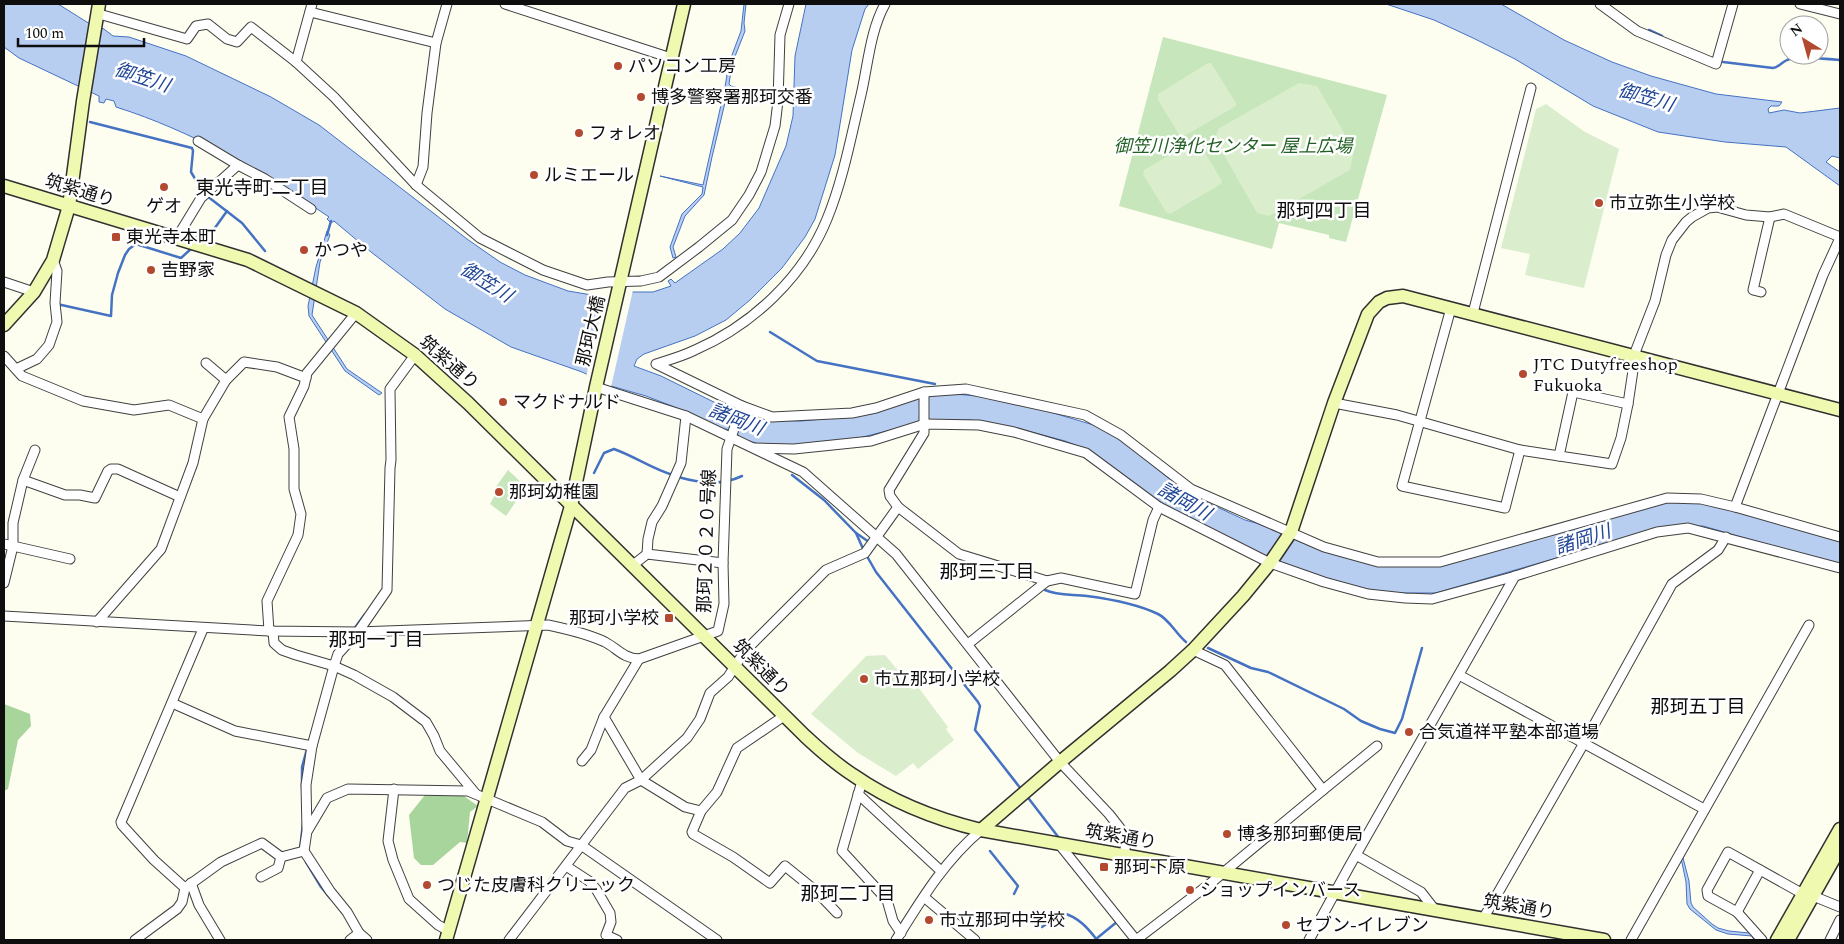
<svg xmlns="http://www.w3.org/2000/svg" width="1844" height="944" font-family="Spectral,'Noto Sans JP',serif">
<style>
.green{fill:#c7e6bc}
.forest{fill:#a8d59c}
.pitch{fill:#daeecd}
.water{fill:#b8cef1;stroke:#4572c3}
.pier{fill:#fdfef0}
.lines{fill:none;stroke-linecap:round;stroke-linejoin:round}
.stream{stroke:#4572c3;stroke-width:2.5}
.street-casing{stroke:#414141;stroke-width:11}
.secondary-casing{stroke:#303030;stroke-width:15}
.street{stroke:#fff;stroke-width:9}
.secondary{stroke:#eff9b0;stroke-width:12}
.poi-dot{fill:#b34a30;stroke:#fff;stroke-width:2}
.labels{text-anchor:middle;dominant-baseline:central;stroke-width:5;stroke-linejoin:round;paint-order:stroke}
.poi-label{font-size:18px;fill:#0e0e0e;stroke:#fff;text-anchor:start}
.park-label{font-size:18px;font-style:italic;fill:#236025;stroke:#fff}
.street-label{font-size:18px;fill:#0e0e0e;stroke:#fff}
.water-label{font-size:19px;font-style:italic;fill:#204696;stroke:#fff}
.neighbourhood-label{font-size:19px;fill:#0e0e0e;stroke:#fff}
</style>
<rect width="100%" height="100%" fill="#fdfef0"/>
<!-- green -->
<g class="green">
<polygon points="1163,37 1387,95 1346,242 1329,238 1329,235 1279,223 1272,249 1119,206"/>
<polygon points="508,470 526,487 506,516 490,504 495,495 493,491"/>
</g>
<!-- forest -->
<g class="forest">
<polygon points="4,704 30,714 31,726 18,740 8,789 4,791"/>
<polygon points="461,794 478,806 470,812 467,843 460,842 433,865 421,865 414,858 409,815 425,795"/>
</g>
<!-- pitch -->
<g class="pitch">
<polygon points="1208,63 1211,63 1236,103 1236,106 1184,136 1180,136 1158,100 1158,94"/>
<polygon points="1299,83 1317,86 1354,150 1350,170 1269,216 1257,213 1215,139 1218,129"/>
<polygon points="1546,104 1585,132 1619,149 1584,288 1525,275 1530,254 1501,248 1536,109"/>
<polygon points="1194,141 1198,141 1222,181 1221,184 1170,214 1166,212 1143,174 1144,170"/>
<polygon points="885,655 914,690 918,687 948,727 946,729 954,740 918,769 913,763 896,776 858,753 811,714 866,656"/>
</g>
<!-- water -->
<g class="water">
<path d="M4,4H58L90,24L104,29L113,36L129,37L186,56L271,97L319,125L467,239L500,262L525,275L568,291L604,297L631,292H653L671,286L668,281L671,279L675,283L723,249L740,233L759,208L786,146L793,116L795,56L806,4H869L865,9L852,50L835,155L815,219L805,237L782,268L750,300L726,320L695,336L644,354L637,359L634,366L661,376L732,411L766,420L801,421L855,416L914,397L944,393L976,396L1023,404L1097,426L1122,441L1176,484L1204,501L1245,520L1256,523L1327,552L1344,557L1368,563L1408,566L1672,500L1711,503L1840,540V565L1703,526L1660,528L1436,593H1387L1357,589L1280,563L1161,505L1088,450L1065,441L1020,429L971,420H930L855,439L803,446L759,444L740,438L737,433L726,429L721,430L677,408L646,396L611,386L582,372L511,347L445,309L371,252L334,221L331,223L327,219L329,217C263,172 192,131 116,107L114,101L106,99L104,103L99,102V96L19,58L4,47Z"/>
<polygon points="744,4 746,4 744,23 745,31 732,64 729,84 731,86 772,96 771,100 728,90 712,157 704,195 685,216 673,247 676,257 673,258 670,247 682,214 702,194 703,187 660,176 703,185 725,87 729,63 741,31"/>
<polygon points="1386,4 1501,4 1564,40 1612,62 1651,76 1716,94 1782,102 1779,106 1771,106 1768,109 1769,113 1784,110 1800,113 1840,108 1840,158 1832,156 1826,162 1840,172 1840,186 1786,147 1725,142 1658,132 1593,106 1515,59 1473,38 1434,20"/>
<polygon points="327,231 330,235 320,262 312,315 347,369 382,393 379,395 345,371 309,316 308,306 316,267"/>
<polygon points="1696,833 1683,858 1689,881 1691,903 1693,907 1712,924 1718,928 1729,931 1749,933 1757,940 1754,940 1752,936 1728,934 1716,930 1690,909 1687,904 1686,882 1681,858"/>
</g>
<!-- pier -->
<polygon class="pier" points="633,290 611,387 586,377 605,294"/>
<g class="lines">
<!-- stream -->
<g class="stream">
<polyline points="1649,30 1662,36"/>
<path d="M1723,62L1773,68C1779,67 1781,63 1787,60C1796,56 1829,59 1840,60"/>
<polyline points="90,122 192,148 193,151 191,172 203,192"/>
<polyline points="207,196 242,223 265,251"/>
<polyline points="327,235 331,221"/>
<polyline points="200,241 212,232 227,211"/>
<polyline points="57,304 111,316 112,295 118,273 125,255 129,249 136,244 181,258 192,248"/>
<polyline points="770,332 817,361 935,384"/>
<path d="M594,473L604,453L614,449C634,456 652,469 673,475"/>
<polyline points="792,475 824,500 856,533 869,542"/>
<path d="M678,477C700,483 721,486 742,476"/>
<polyline points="856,533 864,551 876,572 978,702 980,706 975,730 1021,789"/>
<path d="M1045,590C1058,596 1073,594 1087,596C1110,599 1137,604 1158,614C1169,619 1176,634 1186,642"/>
<polyline points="354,629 365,614"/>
<polyline points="338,648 349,635"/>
<polyline points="1208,648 1251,668 1268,672 1344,709 1361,721 1380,729 1395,733 1402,719 1422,648"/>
<polyline points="302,788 302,767 307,749"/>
<polyline points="1026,795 1059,838"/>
<polyline points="300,850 303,823"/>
<polyline points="990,851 1018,886 1014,894"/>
<polyline points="306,862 321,887 330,898"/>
<path d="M1038,924L1042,927L1063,913C1078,917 1088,928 1097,940"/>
<polyline points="1096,939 1118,921"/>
</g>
<defs>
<g id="street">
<polyline points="505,4 671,58"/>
<polyline points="1600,4 1637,31 1716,64 1733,4"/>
<polyline points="1800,4 1840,14"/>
<polyline points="310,12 436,43"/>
<polyline points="99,14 187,39 196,26 208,24 227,39 237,42 251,27 296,62 334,97 416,185 423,167 427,113 436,43 447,4"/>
<polyline points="296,62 312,4"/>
<polyline points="198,141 238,165"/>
<polyline points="416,185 480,238 543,270 587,285 608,282 641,281 659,277 699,247 732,220 749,195 761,172 775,126 778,101 780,35 789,4"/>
<polyline points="176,239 201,198 238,165 265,179 311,209"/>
<polyline points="4,282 34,292"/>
<polyline points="1761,292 1753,290 1770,217"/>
<polyline points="1451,308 1402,486 1505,508 1520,450"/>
<polyline points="1473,313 1531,88"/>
<polyline points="4,356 22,376 83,401 134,410 169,405 203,419 226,380"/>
<polyline points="206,363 226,380 244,362 277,367 306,378"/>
<polyline points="16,369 37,359 49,345 57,322 55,303 57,271 53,260"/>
<polyline points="596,387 686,416 803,472 896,554 1060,762 1109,814 1127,837 1124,855"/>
<polyline points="1334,403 1397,415 1520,450 1612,464 1621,438 1628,404 1636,350 1655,301 1666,255 1672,240 1686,222 1692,217 1708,208 1717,207 1746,215 1770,217 1784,214 1840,237"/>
<polyline points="742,406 772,417 852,413 876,408 924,392 966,389 1085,415 1121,435 1191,489 1324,547 1378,562 1440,562 1667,498 1701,499 1735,507 1823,275 1840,238"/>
<polyline points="755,448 794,449 871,441 925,424 979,425 1014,432 1086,453 1159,507 1270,563 1324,582 1368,594 1405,598 1432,599 1512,577 1657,532 1688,528 1840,568"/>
<polyline points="1559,456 1573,392 1628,404"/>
<polyline points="23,480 65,495 80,495 95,498 108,471 111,469 118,469 180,497"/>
<polyline points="898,507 959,554 1047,581 1061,578 1135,594 1153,520 1159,507"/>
<polyline points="1735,507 1840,537"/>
<polyline points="4,544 70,559"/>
<polyline points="647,554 648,539 652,522 662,506 681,463 686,416"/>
<polyline points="633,565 647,554 723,563"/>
<polyline points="4,583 13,546 13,523 23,480 35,450"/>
<path d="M4,616L269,631L358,632L548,625C567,629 588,634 605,642C618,649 623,658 639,659L718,631L724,604L723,563L727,449L742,406L656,364C669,360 683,356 695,350C752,325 803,278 827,219C843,180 851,137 861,95C868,65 870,31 885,4"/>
<polyline points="97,622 161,549 193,463 203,419"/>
<polyline points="269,631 267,601 298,535 301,514 294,489 294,449 289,417 304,386 307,373 356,313"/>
<polyline points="273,631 274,643 282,650 296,655 334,666 354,675 393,697 426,722 434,736 440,751 475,793"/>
<polyline points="968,644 1047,581"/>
<polyline points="1193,650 1225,665 1323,790 1377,746"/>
<polyline points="639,659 604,717 641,780 685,807 701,811"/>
<polyline points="1459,675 1704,809"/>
<polyline points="172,703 235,731 312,746"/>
<polyline points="784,716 737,748 717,792 701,811 692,832 693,834 733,857 770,883 785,866 816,891 837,913"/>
<polyline points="582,761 591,750 604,717"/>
<polyline points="862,781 842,851 887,900 893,921 901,933"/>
<polyline points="394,789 388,841 393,860 409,899 438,925 449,931"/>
<polyline points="858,794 941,871"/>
<polyline points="308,830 327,798 348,789 468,791 542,822 567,841 581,845 717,940"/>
<polyline points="1059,844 1136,940"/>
<polyline points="1356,855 1421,892 1435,910"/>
<polyline points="566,866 589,881 596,889 610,913 611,922 606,935 617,940"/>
<polyline points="261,877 278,868 281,857"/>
<polyline points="191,883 199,905 220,940"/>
<polyline points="185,888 221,862 262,843 281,857 304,851"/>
<polyline points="924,897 975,940"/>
<polyline points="1737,912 1760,870"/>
<polyline points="1483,919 1584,743 1672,584 1718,550 1726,537"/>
<polyline points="135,940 177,909 182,902 185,888 154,860 122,825 121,822 203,629"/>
<polyline points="350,940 359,933"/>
<polyline points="367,940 359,933 347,912 330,891 304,851 307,831 306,785 312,746 334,666 338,654 358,632 387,590 390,468 391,460 390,389 415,355"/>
<polyline points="509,940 625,788 641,780 687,738 700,719 710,693 728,677 745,651 826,570 865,553 898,507 890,496 889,490 924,433 924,392"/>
<path d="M896,940C921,900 945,860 981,830"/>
<polyline points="1136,940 1212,882 1323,790"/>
<polyline points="1309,940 1349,867 1515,576"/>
<polyline points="1631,940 1809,625"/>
<polyline points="1762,940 1737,912 1708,896 1707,890 1728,852 1803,894 1813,896 1840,907"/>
<polyline points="1830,940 1840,920"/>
</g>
<g id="secondary">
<path d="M4,186L248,260L356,313L415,355L468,403L805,736C820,750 836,764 853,775C892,802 935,819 981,830L1604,940"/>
<polyline points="4,325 34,292 53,260 58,243 69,206 83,101 99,4"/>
<polyline points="981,830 1060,762 1170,671 1193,650 1243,596 1270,563 1291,532 1334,403 1368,314 1379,302 1387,298 1403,296 1840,410"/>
<polyline points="446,940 571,506 596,387 684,4"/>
<polyline points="1777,940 1840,829"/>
<polyline points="1788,940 1840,848"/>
</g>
</defs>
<!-- street casing -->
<use href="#street" class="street-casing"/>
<!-- secondary casing -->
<use href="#secondary" class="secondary-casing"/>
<!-- street -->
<use href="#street" class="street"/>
<!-- secondary -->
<use href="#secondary" class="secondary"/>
</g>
<!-- markers -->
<g class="poi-dot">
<circle cx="618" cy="66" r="5"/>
<circle cx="641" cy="97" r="5"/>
<circle cx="579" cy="133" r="5"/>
<circle cx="534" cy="175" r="5"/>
<circle cx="164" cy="187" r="5"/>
<circle cx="1599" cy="203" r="5"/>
<rect x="111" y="232" width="10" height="10" rx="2.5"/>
<circle cx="304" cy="250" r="5"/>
<circle cx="151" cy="270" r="5"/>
<circle cx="1523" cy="374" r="5"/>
<circle cx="503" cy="402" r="5"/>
<circle cx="499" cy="492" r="5"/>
<rect x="664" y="613" width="10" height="10" rx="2.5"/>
<circle cx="864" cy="679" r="5"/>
<circle cx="1409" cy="732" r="5"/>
<circle cx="1227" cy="834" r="5"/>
<rect x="1099" y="862" width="10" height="10" rx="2.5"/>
<circle cx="427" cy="885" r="5"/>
<circle cx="1190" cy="890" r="5"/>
<circle cx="929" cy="920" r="5"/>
<circle cx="1286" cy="925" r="5"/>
</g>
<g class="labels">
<!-- poi labels -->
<g class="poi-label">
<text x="628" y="66">パソコン工房</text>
<text x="651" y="97">博多警察署那珂交番</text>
<text x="589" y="133">フォレオ</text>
<text x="544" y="175">ルミエール</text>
<text x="1609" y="203">市立弥生小学校</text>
<text x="164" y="206" text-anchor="middle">ゲオ</text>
<text x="126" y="237">東光寺本町</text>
<text x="314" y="250">かつや</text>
<text x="161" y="270">吉野家</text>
<text x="1533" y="364">JTC Dutyfreeshop<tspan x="1533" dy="21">Fukuoka</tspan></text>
<text x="513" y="402">マクドナルド</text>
<text x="509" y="492">那珂幼稚園</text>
<text x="659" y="618" text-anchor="end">那珂小学校</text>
<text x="874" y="679">市立那珂小学校</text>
<text x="1419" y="732">合気道祥平塾本部道場</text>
<text x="1237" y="834">博多那珂郵便局</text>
<text x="1114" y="867">那珂下原</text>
<text x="437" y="885">つじた皮膚科クリニック</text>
<text x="1200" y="890">ショップインバース</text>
<text x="939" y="920">市立那珂中学校</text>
<text x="1296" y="925">セブン-イレブン</text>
</g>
<!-- park labels -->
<g class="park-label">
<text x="1233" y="146">御笠川浄化センター 屋上広場</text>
</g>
<!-- street labels -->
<g class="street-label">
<text transform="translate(80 191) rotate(17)">筑紫通り</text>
<text transform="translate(591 331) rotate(-77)">那珂大橋</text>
<text transform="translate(449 363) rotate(41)">筑紫通り</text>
<text transform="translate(707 541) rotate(-88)">那珂２０２０号線</text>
<text transform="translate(761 668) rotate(45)">筑紫通り</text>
<text transform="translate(1121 837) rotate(10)">筑紫通り</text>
<text transform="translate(1519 907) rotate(10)">筑紫通り</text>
</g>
<!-- water labels -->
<g class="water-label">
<text transform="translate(142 78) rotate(18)">御笠川</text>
<text transform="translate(1646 98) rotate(16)">御笠川</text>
<text transform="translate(486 283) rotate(32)">御笠川</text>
<text transform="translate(736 420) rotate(21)">諸岡川</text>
<text transform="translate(1184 502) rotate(29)">諸岡川</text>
<text transform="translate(1583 540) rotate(-18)">諸岡川</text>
</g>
<!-- neighbourhood labels -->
<g class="neighbourhood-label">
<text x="262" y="188">東光寺町二丁目</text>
<text x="1324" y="211">那珂四丁目</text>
<text x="987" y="572">那珂三丁目</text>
<text x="376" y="640">那珂一丁目</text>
<text x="1698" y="707">那珂五丁目</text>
<text x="848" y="894">那珂二丁目</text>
</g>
</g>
<!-- border -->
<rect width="1844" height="944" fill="none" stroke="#0e0e0e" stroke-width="10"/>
<!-- north arrow -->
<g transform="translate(1804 40) rotate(323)"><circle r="24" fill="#ffffff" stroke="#9f9f9f"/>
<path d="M0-4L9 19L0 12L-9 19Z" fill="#b34a30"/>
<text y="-8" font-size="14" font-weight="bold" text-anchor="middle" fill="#0e0e0e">N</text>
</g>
<!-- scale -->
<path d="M18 38v8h126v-8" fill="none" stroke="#0e0e0e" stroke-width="2.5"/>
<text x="25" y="38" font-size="15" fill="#0e0e0e" stroke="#ffffff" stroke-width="4" paint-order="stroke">100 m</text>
</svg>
